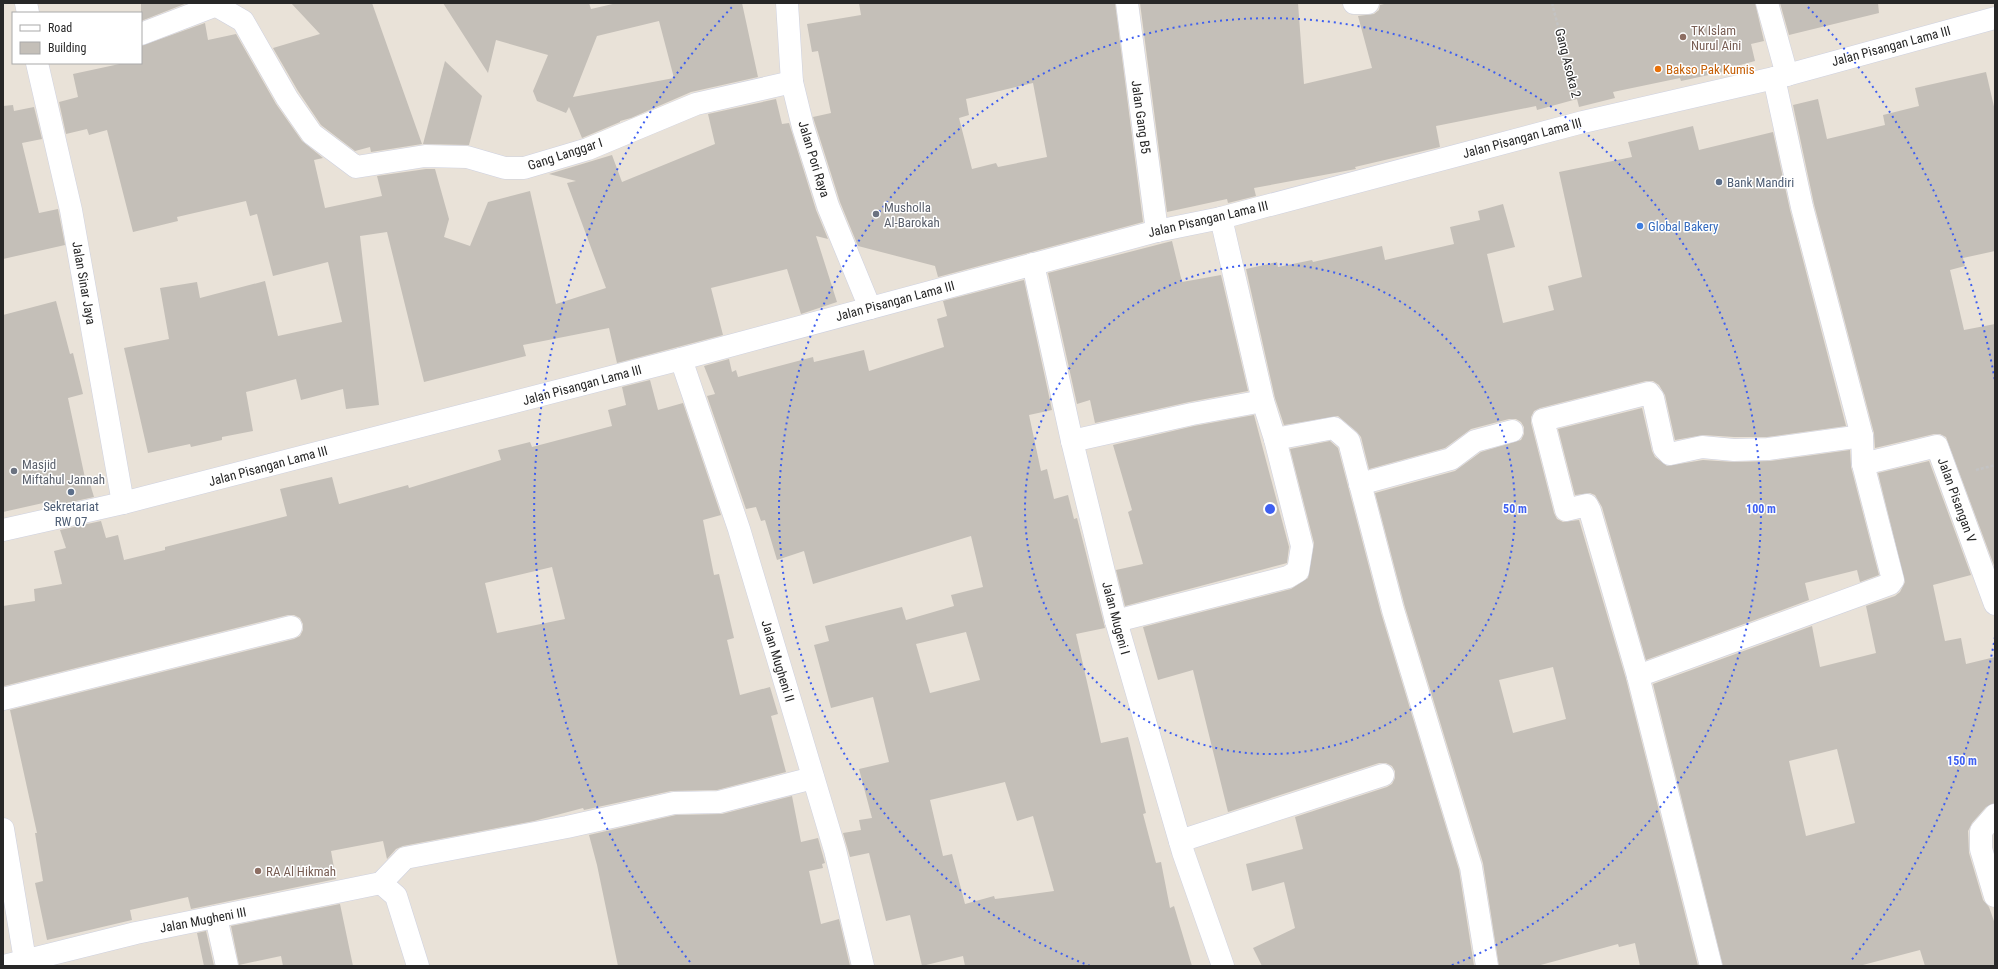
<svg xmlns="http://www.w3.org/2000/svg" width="1998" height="969" font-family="'Roboto Condensed',sans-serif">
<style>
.building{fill:#c4bfb8;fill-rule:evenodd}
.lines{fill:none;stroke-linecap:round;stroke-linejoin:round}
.minor-casing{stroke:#ced1e0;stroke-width:23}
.path{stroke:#c3c3c3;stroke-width:2.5;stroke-dasharray:3 2;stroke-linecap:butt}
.minor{stroke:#fff;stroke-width:22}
.ring{fill:none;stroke:#3e5ff1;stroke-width:2;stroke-dasharray:2 4}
.education-dot{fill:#8d6e63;stroke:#fff;stroke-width:1.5}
.food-dot{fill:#e8710a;stroke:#fff;stroke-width:1.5}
.service-dot{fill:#5c6f8a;stroke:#fff;stroke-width:1.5}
.worship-dot{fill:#6b7280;stroke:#fff;stroke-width:1.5}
.shop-dot{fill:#3f7fe0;stroke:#fff;stroke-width:1.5}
.labels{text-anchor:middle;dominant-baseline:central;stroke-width:3;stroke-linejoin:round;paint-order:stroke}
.education-label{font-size:13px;fill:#785e54;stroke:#fff;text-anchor:start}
.street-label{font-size:13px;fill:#272727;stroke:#fff}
.food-label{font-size:13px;fill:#c56008;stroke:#fff;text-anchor:start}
.service-label{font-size:13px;fill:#4e5e75;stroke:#fff;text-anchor:start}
.worship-label{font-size:13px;fill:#5b616d;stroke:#fff;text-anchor:start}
.shop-label{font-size:13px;fill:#366cbe;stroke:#fff;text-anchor:start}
.centre{fill:#3e5ff1;stroke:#fff;stroke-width:2}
.ring-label{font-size:12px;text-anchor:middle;font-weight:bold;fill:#3e5ff1;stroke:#fff;stroke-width:3;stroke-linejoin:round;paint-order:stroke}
</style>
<rect width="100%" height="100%" fill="#e9e2d8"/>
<!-- building -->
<g class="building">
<polygon points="141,3 187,3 141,21"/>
<polygon points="291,3 372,3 422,144 371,152 370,147 355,151 321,125 298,91 273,48 320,34"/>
<path d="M443,3H589L591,9L617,3H742L758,77L691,92L631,118L620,121V122L582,138L569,107L566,113L537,101L533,91L548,55L496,40L488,73ZM659,21L674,78L573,97L597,36Z"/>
<path d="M859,3H1115L1143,222L938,277L935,266L858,246L840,202L813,117L831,113L818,51L812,52L807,24L861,15ZM1033,83L1047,157L998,167L996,163L972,169L959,118L969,115L966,99Z"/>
<polygon points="1140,3 1298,3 1304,84 1372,68 1358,16 1374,14 1379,10 1380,5 1388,3 1755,3 1764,41 1751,44 1755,61 1726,69 1727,71 1681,81 1680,78 1613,92 1615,98 1579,107 1577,99 1537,110 1536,106 1436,126 1440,147 1355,167 1356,169 1254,188 1256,196 1228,203 1227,199 1167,212"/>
<polygon points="1780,3 1878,3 1879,13 1789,35"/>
<polygon points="205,23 208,40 236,34 276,104 302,141 323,158 314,160 325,208 382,196 377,176 426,169 435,169 449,219 444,237 470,246 488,202 530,191 556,304 606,288 567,183 576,181 549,174 612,155 622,182 715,144 708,114 776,99 782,124 789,123 816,210 828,239 816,236 837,302 801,314 787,269 711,288 723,335 617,363 609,328 523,345 526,356 424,382 387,232 360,236 379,405 346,409 343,389 301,400 296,379 246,392 253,431 222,437 222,440 191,447 190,444 148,453 124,348 169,339 160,288 197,282 200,298 265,281 278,336 342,322 328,262 273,276 257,214 250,216 246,201 177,217 178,221 133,232 107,130 89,135 87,129 66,134 59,102 78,97 73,74 124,63 141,63 141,46"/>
<polygon points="445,61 482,96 469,145 423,144"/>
<polygon points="1986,72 1995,111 1995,251 1963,258 1965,266 1950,270 1964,330 1995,324 1995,568 1946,437 1940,434 1934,434 1875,448 1874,433 1814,204 1793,105 1818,99 1827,139 1885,125 1883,115 1919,106 1915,88"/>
<polygon points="13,105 14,111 34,107 42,139 22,143 39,213 58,209 65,245 3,259 3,106"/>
<path d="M1693,126L1699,150L1773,132L1790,210L1846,426L1767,437H1734L1703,435L1675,440L1665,395L1659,385L1653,381H1646L1540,408L1534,411L1531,417V423L1554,513L1557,519L1563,522L1579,520L1626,679L1698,966H1640L1635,943L1619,947L1618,944L1537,966H1499L1483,863L1405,607L1375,493L1455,471L1481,452L1521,440L1524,434V427L1521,422L1516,419H1509L1471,429L1445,448L1369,469L1361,437L1357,432L1338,416L1284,425L1275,398L1246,269L1277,262L1278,267L1312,260L1313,262L1382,246L1385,260L1454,244L1450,227L1480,220L1478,211L1503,204L1515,247L1487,254L1503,323L1554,310L1548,286L1582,277L1559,172L1632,157L1628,142ZM1553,667L1566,719L1513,733L1499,680Z"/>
<polygon points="1172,241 1182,282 1221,275 1248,391 1189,402 1095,423 1090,400 1077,404 1048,273"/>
<path d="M1024,280L1052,410L1029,415L1041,471L1047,469L1054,499L1068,495L1074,519L1077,518L1105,628L1076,634L1101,743L1128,737L1146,813L1143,814L1156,863L1161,862L1170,908L1174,906L1192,966H965L963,956L922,966L910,915L886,921L869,853L850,857L843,833L861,830L859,820L872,818L859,769L889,762L873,697L831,708L814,645L829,641L825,626L902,607L906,620L954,606L951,595L983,587L971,536L813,584L804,551L777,560L765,520L761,521L756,507L746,509L707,396L715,394L704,366L729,359L732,372L736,370L738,377L813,357L814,362L864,350L869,371L944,347L937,319L947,316L943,301ZM966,632L980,680L930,693L916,644ZM1005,782L1017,821L1033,816L1054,891L995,899L994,896L965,904L952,854L943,856L930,800Z"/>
<polygon points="56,301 70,354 73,353 83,394 68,398 85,478 88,477 94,497 53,506 52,501 3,512 3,315"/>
<path d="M650,380L658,410L683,403L721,515L703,520L714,575L719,574L734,638L727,640L740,695L770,687L778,714L771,716L786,772L717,790L671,791L584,810L583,808L534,821L403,846L396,849L387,859L383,841L331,851L336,879L191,909L188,897L130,910L132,920L47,940L35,883L43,881L35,833H37L10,710L294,639L300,636L303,630V624L300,618L294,615H288L4,686L3,606L35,601L34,589L62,584L54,551L66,548L60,530L101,521L106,538L118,535L124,560L165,550V547L287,516L280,489L332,477L339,504L408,485L409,488L501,460L498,450L530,442L532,447L612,426L608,410L626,405L622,387ZM552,567L565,619L497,633L485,583Z"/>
<polygon points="1642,408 1652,451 1655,457 1667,466 1703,460 1734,462 1770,461 1850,450 1851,467 1879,575 1860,582 1857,570 1805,583 1809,600 1646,660 1602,507 1595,495 1590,493 1575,495 1558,429"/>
<polygon points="1254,415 1289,547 1287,563 1125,606 1116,570 1143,564 1128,512 1132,510 1113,445 1194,426"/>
<polygon points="1330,441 1338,448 1381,613 1459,870 1474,966 1262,966 1253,948 1295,928 1284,882 1252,891 1246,864 1303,849 1295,817 1387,787 1392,784 1395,778 1395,771 1392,766 1386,763 1379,763 1228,812 1193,670 1158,680 1143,627 1291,589 1308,578 1314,543 1290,449"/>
<path d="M1929,461L1971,575L1933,585L1945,641L1961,638L1966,664L1995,657V803L1986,807L1972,823L1968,831L1969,853L1983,900L1989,907L1995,924V966H1925L1920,950L1859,966H1723L1653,684L1812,626L1820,667L1876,653L1866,606L1895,596L1900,592L1905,582L1878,473ZM1837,749L1855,823L1806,836L1789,761Z"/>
<polygon points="792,796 801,842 818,838 825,863 822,864 823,868 809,871 821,924 839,919 850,966 618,966 597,865 589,835 676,815 722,814"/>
<polygon points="340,904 353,966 283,966 281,956 239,965 231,926"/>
<polygon points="206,931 214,966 204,966 197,933"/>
</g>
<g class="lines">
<defs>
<g id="minor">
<polyline points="26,3 28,13"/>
<polyline points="787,3 792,82 803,127 828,206 870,308"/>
<polyline points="1127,3 1157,231"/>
<polyline points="1354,3 1368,3"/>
<polyline points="1767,3 1787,75"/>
<polyline points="217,6 243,21 287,98 312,134 356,167 425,156 467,157 505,168 524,168 588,149 696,104 792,82"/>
<polyline points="141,34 222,3"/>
<polyline points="37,63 71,210 123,503"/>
<polyline points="1033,264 1072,441 1116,621 1183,852 1223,966"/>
<polyline points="681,359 739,529 835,850 863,966"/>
<polyline points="1275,439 1334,428 1349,441 1393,610 1471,867 1487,966"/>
<polyline points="1072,441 1192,414 1263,401"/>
<polyline points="1863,464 1937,446 1995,604"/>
<polyline points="1360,484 1451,459 1475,441 1512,431"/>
<polyline points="3,530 123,503 681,359 1157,231 1221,218 1583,122 1787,75 1995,18"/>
<polyline points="1116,621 1288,577 1298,571 1302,546 1275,439 1263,401 1221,218"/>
<polyline points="1638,676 1590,511 1587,505 1566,510 1543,420 1649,393 1653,398 1664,448 1670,454 1702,447 1734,450 1768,449 1862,436"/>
<polyline points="3,699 291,627"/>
<polyline points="1995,815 1981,831 1981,849 1995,896"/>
<polyline points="3,829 26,966"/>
<polyline points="1180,841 1383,775"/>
<polyline points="381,883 405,858 567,827 674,803 719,802 813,778"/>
<polyline points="381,883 396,896 418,966"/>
<polyline points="216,917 227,966"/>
<polyline points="4,966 136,933 381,883"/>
<polyline points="1711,966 1638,676 1890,584 1893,580 1863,464 1862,436 1802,207 1774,78"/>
</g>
</defs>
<!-- minor casing -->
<use href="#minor" class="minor-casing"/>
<!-- path -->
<g class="path">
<polyline points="1552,3 1576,96"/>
<polyline points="1976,470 1995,465"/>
</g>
<!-- minor -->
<use href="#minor" class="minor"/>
</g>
<!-- distance rings -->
<g class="ring">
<circle cx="1270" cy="509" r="245"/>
<path d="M1090 966A491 491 0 1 1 1450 966"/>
<path d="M1995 637A736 736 0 0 1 1850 962M690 962A736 736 0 0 1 732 7M1808 7A736 736 0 0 1 1995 381"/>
</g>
<!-- markers -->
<g class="education-dot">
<circle cx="1683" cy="37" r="4"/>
<circle cx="258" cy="871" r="4"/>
</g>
<circle class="food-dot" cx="1658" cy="69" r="4"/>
<g class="service-dot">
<circle cx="1719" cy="182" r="4"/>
<circle cx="71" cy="492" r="4"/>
</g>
<g class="worship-dot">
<circle cx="876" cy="214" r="4"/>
<circle cx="14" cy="471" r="4"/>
</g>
<circle class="shop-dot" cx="1640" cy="226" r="4"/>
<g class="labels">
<!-- education labels -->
<g class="education-label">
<text x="1691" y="30">TK Islam<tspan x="1691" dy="15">Nurul Aini</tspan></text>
<text x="266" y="871">RA Al Hikmah</text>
</g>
<!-- street labels -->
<g class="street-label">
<text transform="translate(1891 46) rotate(-15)">Jalan Pisangan Lama III</text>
<text transform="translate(1568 63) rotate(76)">Gang Asoka 2</text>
<text transform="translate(1141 117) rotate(82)">Jalan Gang B5</text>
<text transform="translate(1522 138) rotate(-15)">Jalan Pisangan Lama III</text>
<text transform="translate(565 154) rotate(-18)">Gang Langgar I</text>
<text transform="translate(814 159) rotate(73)">Jalan Pori Raya</text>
<text transform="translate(1208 219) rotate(-13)">Jalan Pisangan Lama III</text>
<text transform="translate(84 283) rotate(80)">Jalan Sinar Jaya</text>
<text transform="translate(895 301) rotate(-15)">Jalan Pisangan Lama III</text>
<text transform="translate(582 385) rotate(-15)">Jalan Pisangan Lama III</text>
<text transform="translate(268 466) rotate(-15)">Jalan Pisangan Lama III</text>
<text transform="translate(1957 500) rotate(70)">Jalan Pisangan V</text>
<text transform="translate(1116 618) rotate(75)">Jalan Mugeni I</text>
<text transform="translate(778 661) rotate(73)">Jalan Mugheni II</text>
<text transform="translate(203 920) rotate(-11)">Jalan Mugheni III</text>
</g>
<!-- food labels -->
<g class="food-label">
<text x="1666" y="69">Bakso Pak Kumis</text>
</g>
<!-- service labels -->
<g class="service-label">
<text x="1727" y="182">Bank Mandiri</text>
<text x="71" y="506" text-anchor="middle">Sekretariat<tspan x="71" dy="15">RW 07</tspan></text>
</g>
<!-- worship labels -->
<g class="worship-label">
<text x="884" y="207">Musholla<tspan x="884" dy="15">Al-Barokah</tspan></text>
<text x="22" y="464">Masjid<tspan x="22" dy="15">Miftahul Jannah</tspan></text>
</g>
<!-- shop labels -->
<g class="shop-label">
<text x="1648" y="226">Global Bakery</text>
</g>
</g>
<circle cx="1270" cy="509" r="6" class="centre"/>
<g class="ring-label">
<text x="1515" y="513">50 m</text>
<text x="1761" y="513">100 m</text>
<text x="1962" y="765">150 m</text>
</g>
<!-- border -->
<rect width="1998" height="969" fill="none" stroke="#272727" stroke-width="8"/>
<!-- legend -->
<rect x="12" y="12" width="130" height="52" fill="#ffffff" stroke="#a9a9a9"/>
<rect x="20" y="25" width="20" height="6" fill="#ffffff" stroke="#a9a9a9"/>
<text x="48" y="32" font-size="12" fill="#272727">Road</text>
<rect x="20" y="42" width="20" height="12" fill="#c4bfb8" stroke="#a9a9a9"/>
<text x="48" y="52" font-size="12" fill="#272727">Building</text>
</svg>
